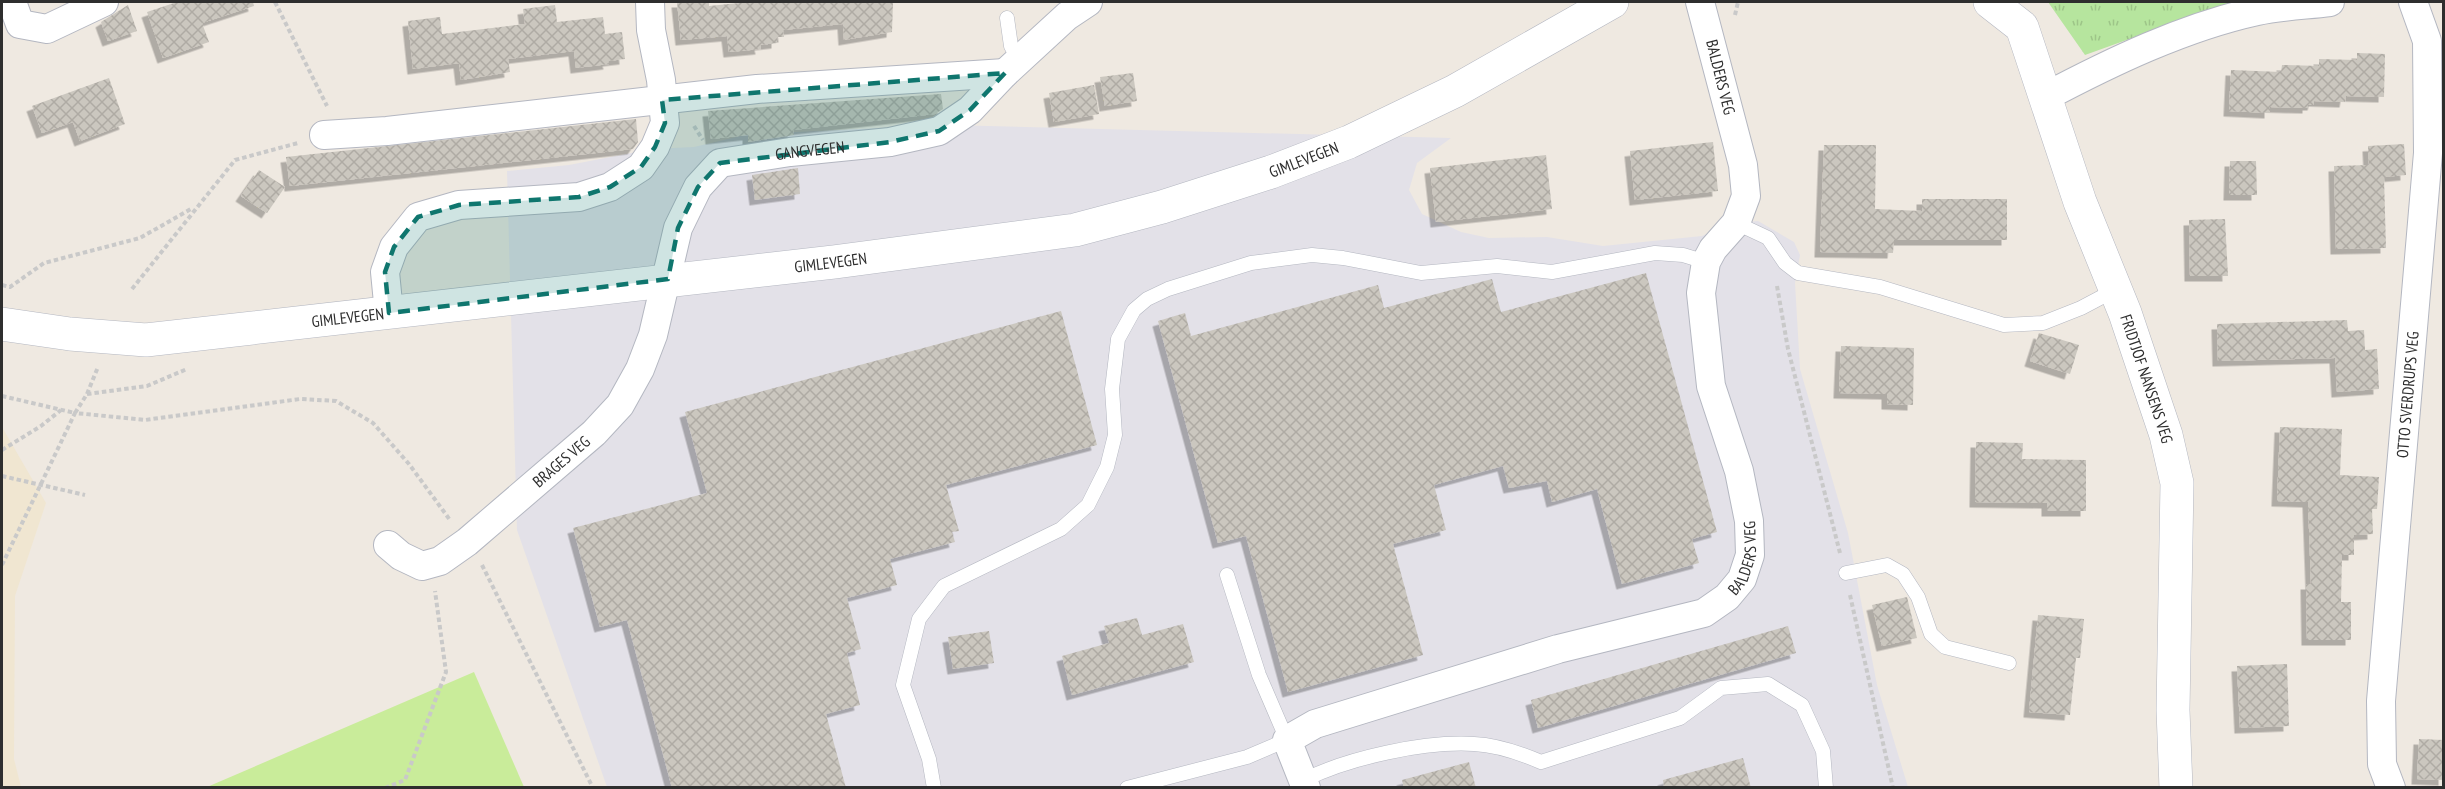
<svg xmlns="http://www.w3.org/2000/svg" width="2445" height="789" font-family="'PT Sans Narrow',sans-serif">
<style>
.industrial{fill:#e3e1e8}
.education{fill:#f0e6d1}
.park{fill:url(#park-tufts)}
.pitch{fill:#c9ec9a}
.building{fill:url(#building-cross-hatch);filter:url(#shadow)}
.lines{fill:none;stroke-linecap:round;stroke-linejoin:round}
.lane-casing{stroke:#b4b7c1;stroke-width:15}
.street-casing{stroke:#b4b7c1;stroke-width:30}
.secondary-casing{stroke:#b4b7c1;stroke-width:34}
.path{stroke:#c9c9c9;stroke-width:4;stroke-dasharray:4.5 3;stroke-linecap:butt}
.lane{stroke:#fff;stroke-width:14}
.street{stroke:#fff;stroke-width:28}
.secondary{stroke:#fff;stroke-width:33}
.marked{fill:#0f766e;fill-opacity:0.2;stroke:#0f766e;stroke-width:4.5;stroke-dasharray:12 8;stroke-linejoin:round}
.labels{text-anchor:middle;dominant-baseline:central;stroke-width:4.5;stroke-linejoin:round;paint-order:stroke}
.street-label{font-size:16px;fill:#2e2e2e;stroke:#fff}
</style>
<defs>
<pattern id="park-tufts" width="24" height="20" patternUnits="userSpaceOnUse" patternTransform="scale(1.5)"><rect width="24" height="20" fill="#b6e59e"/><path d="M3 7l-1-3M5 7V3M7 7l1-3M15 17l-1-3M17 17v-4M19 17l1-3" fill="none" stroke="#9dc588"/></pattern>
<pattern id="building-cross-hatch" width="8" height="8" patternUnits="userSpaceOnUse" patternTransform="scale(1.5)"><rect width="8" height="8" fill="#cbc7bf"/><path d="M0 0l8 8M0 8l8-8" fill="none" stroke="#afaba4"/></pattern>
<filter id="shadow"><feDropShadow dx="-5.5" dy="5.5" stdDeviation="0" flood-color="#0004"/></filter>
</defs>
<rect width="100%" height="100%" fill="#efe9e1"/>
<!-- industrial -->
<polygon class="industrial" points="947,125 1451,138 1417,163 1409,190 1422,214 1461,232 1489,238 1547,237 1603,246 1702,236 1729,224 1758,221 1794,242 1800,255 1795,283 1800,369 1848,533 1877,685 1908,787 607,787 517,530 507,171 569,165 652,149 694,147 749,134"/>
<!-- education -->
<polygon class="education" points="2,427 46,503 15,596 14,759 21,787 2,787"/>
<!-- park -->
<polygon class="park" points="2048,2 2249,2 2171,24 2085,55"/>
<!-- pitch -->
<polygon class="pitch" points="474,672 524,787 207,787"/>
<!-- building -->
<g class="building">
<polygon points="177,2 253,2 254,6 202,23 209,42 163,58 147,12"/>
<polygon points="677,2 709,2 709,6 749,2 893,2 892,32 844,40 843,24 783,30 784,37 777,37 777,43 760,45 761,49 729,52 727,36 681,40"/>
<polygon points="128,5 137,31 108,41 101,22"/>
<polygon points="555,5 557,22 603,17 605,34 622,32 625,59 608,61 609,64 576,68 574,51 508,59 510,72 461,80 459,63 413,69 408,21 440,17 442,34 525,24 523,9"/>
<polygon points="2357,53 2385,54 2384,97 2346,96 2345,102 2314,101 2313,105 2308,105 2308,108 2270,107 2270,113 2229,111 2231,70 2281,72 2282,65 2319,66 2319,59 2357,60"/>
<polygon points="1133,73 1137,101 1105,106 1100,77"/>
<polygon points="109,78 125,124 80,141 73,122 42,133 32,106"/>
<polygon points="1094,85 1099,114 1054,122 1049,93"/>
<polygon points="941,94 943,109 935,114 793,130 794,135 748,142 748,135 711,139 708,111"/>
<polygon points="636,119 638,142 633,149 290,186 286,157"/>
<polygon points="1713,142 1718,191 1635,200 1630,151"/>
<polygon points="2404,144 2406,175 2384,177 2386,248 2336,249 2334,166 2369,165 2368,146"/>
<polygon points="1824,145 1876,145 1875,209 1922,211 1922,199 2007,199 2007,240 1894,240 1893,253 1820,252"/>
<polygon points="1546,155 1552,209 1436,222 1430,168"/>
<polygon points="2230,161 2256,161 2257,195 2229,195"/>
<polygon points="798,168 800,194 755,200 752,175"/>
<polygon points="259,170 285,187 267,213 241,196"/>
<polygon points="2225,219 2228,276 2190,276 2189,220"/>
<polygon points="1646,273 1717,532 1692,539 1699,563 1622,584 1597,489 1552,502 1547,481 1509,488 1503,466 1434,485 1446,530 1393,544 1423,655 1288,692 1246,536 1218,543 1158,321 1185,313 1191,336 1378,285 1384,308 1492,279 1501,312"/>
<polygon points="1061,311 1097,445 946,485 959,531 952,532 955,542 890,559 897,585 847,598 861,649 847,653 860,705 826,714 846,788 672,788 627,620 600,627 573,528 707,493 685,412"/>
<polygon points="2347,320 2348,331 2364,330 2365,350 2377,349 2379,389 2337,392 2335,358 2218,361 2217,324"/>
<polygon points="2039,333 2079,345 2070,374 2030,361"/>
<polygon points="1841,346 1914,348 1913,405 1887,404 1887,394 1839,393"/>
<polygon points="2280,427 2342,429 2340,475 2379,477 2377,509 2372,509 2373,534 2354,535 2354,555 2342,555 2341,602 2351,602 2351,640 2307,640 2306,584 2311,584 2308,502 2277,501"/>
<polygon points="1976,442 2023,443 2022,459 2086,460 2086,511 2047,511 2047,503 1975,502"/>
<polygon points="1907,597 1917,638 1882,646 1872,605"/>
<polygon points="2038,615 2084,619 2080,658 2076,658 2070,715 2029,712"/>
<polygon points="1137,618 1142,635 1183,624 1194,662 1072,695 1062,656 1109,643 1104,626"/>
<polygon points="1788,626 1796,653 1538,728 1531,700"/>
<polygon points="989,631 994,663 953,669 948,637"/>
<polygon points="2287,664 2289,726 2240,728 2237,666"/>
<polygon points="2419,739 2444,740 2444,780 2417,779"/>
<polygon points="1743,758 1751,788 1664,788 1663,780"/>
<polygon points="1469,762 1476,788 1404,788 1402,780"/>
</g>
<g class="lines">
<defs>
<g id="lane">
<polyline points="1007,18 1011,46 1019,61"/>
<polyline points="1736,223 1768,238 1785,263 1798,273 1880,287 2004,325 2043,323 2081,308 2115,290"/>
<polyline points="1846,573 1887,565 1903,574 1918,597 1931,634 1945,647 2009,663"/>
<path d="M1304,780C1348,758 1424,741 1474,744C1496,745 1520,753 1541,762L1680,718L1721,688L1768,684L1802,705L1823,751L1826,788"/>
<polyline points="934,788 929,759 903,685 919,619 944,586 1061,529 1088,505 1107,467 1115,435 1112,389 1118,339 1134,310 1147,299 1168,289 1251,263 1312,255 1343,258 1421,273 1497,266 1552,272 1655,253 1683,255 1706,262"/>
<polyline points="1127,788 1247,757 1287,740 1259,675 1227,575"/>
</g>
<g id="street">
<polyline points="12,2 20,24 47,29 104,2"/>
<path d="M2045,97C2111,62 2184,27 2257,11C2281,6 2306,5 2330,2"/>
<polyline points="324,135 387,131 757,89 1005,73"/>
<polyline points="389,313 385,272 394,247 418,217 459,205 579,197 610,187 641,167 655,147 665,123 661,80 651,30 650,2"/>
<path id="s1" d="M388,545L401,556L422,566L440,561L467,542L594,433L620,405L640,369L653,335L678,228L698,187L720,163L790,152L890,142L939,131L970,110L1005,73L1067,16L1088,2"/>
<path id="s2" d="M1306,788L1287,740L1315,724L1558,649L1704,613L1727,597L1742,579L1750,555L1749,521L1739,471L1711,386L1701,293L1706,262L1713,249L1736,223L1746,196L1743,165L1700,2"/>
<path id="s3" d="M2391,788L2382,764L2381,701L2428,153L2427,41L2413,2"/>
</g>
<g id="secondary">
<path id="s4" d="M1990,2L2022,27L2080,202L2125,313L2166,435L2177,483L2173,710L2176,788"/>
<path id="s5" d="M2,324L70,334L146,340L834,262L1075,230L1162,207L1271,172L1349,142L1455,91L1612,2"/>
</g>
</defs>
<!-- lane casing -->
<use href="#lane" class="lane-casing"/>
<!-- street casing -->
<use href="#street" class="street-casing"/>
<!-- secondary casing -->
<use href="#secondary" class="secondary-casing"/>
<!-- path -->
<g class="path">
<polyline points="275,2 327,106"/>
<polyline points="1735,15 1738,2"/>
<polyline points="694,126 703,140"/>
<polyline points="2,285 10,287 44,263 140,238 191,209"/>
<polyline points="1777,286 1788,349 1840,553"/>
<polyline points="132,289 235,160 298,143"/>
<polyline points="87,394 147,386 187,369"/>
<polyline points="2,396 75,413 87,394 98,367"/>
<polyline points="2,450 41,426 61,410"/>
<polyline points="2,476 85,495"/>
<polyline points="2,565 75,413 145,420 300,399 336,401 373,423 409,464 450,520"/>
<polyline points="482,565 593,788"/>
<polyline points="1850,595 1893,788"/>
<polyline points="2,787 2,788"/>
<polyline points="385,788 405,780 446,672 435,591"/>
</g>
<!-- lane -->
<use href="#lane" class="lane"/>
<!-- street -->
<use href="#street" class="street"/>
<!-- secondary -->
<use href="#secondary" class="secondary"/>
</g>
<!-- marked area -->
<path class="marked" d="M1005,73L970,110L939,131L890,142L720,163L698,187L678,228L668,279L389,313L385,272L394,247L418,217L459,205L579,197L610,187L641,167L655,147L665,123L662,100Z"/>
<g class="labels">
<!-- street labels -->
<g class="street-label">
<text transform="translate(1721 77) rotate(76)">BALDERS VEG</text>
<text stroke="none"><textPath href="#s1" startOffset="654">GANGVEGEN</textPath></text>
<text stroke="none"><textPath href="#s5" startOffset="1320">GIMLEVEGEN</textPath></text>
<text stroke="none"><textPath href="#s5" startOffset="834">GIMLEVEGEN</textPath></text>
<text stroke="none"><textPath href="#s5" startOffset="348">GIMLEVEGEN</textPath></text>
<text stroke="none"><textPath href="#s4" startOffset="414">FRIDTJOF NANSENS VEG</textPath></text>
<text stroke="none"><textPath href="#s3" startOffset="396">OTTO SVERDRUPS VEG</textPath></text>
<text stroke="none"><textPath href="#s1" startOffset="216">BRAGES VEG</textPath></text>
<text stroke="none"><textPath href="#s2" startOffset="561">BALDERS VEG</textPath></text>
</g>
</g>
<!-- border -->
<rect width="2445" height="789" fill="none" stroke="#2e2e2e" stroke-width="6"/>
</svg>
